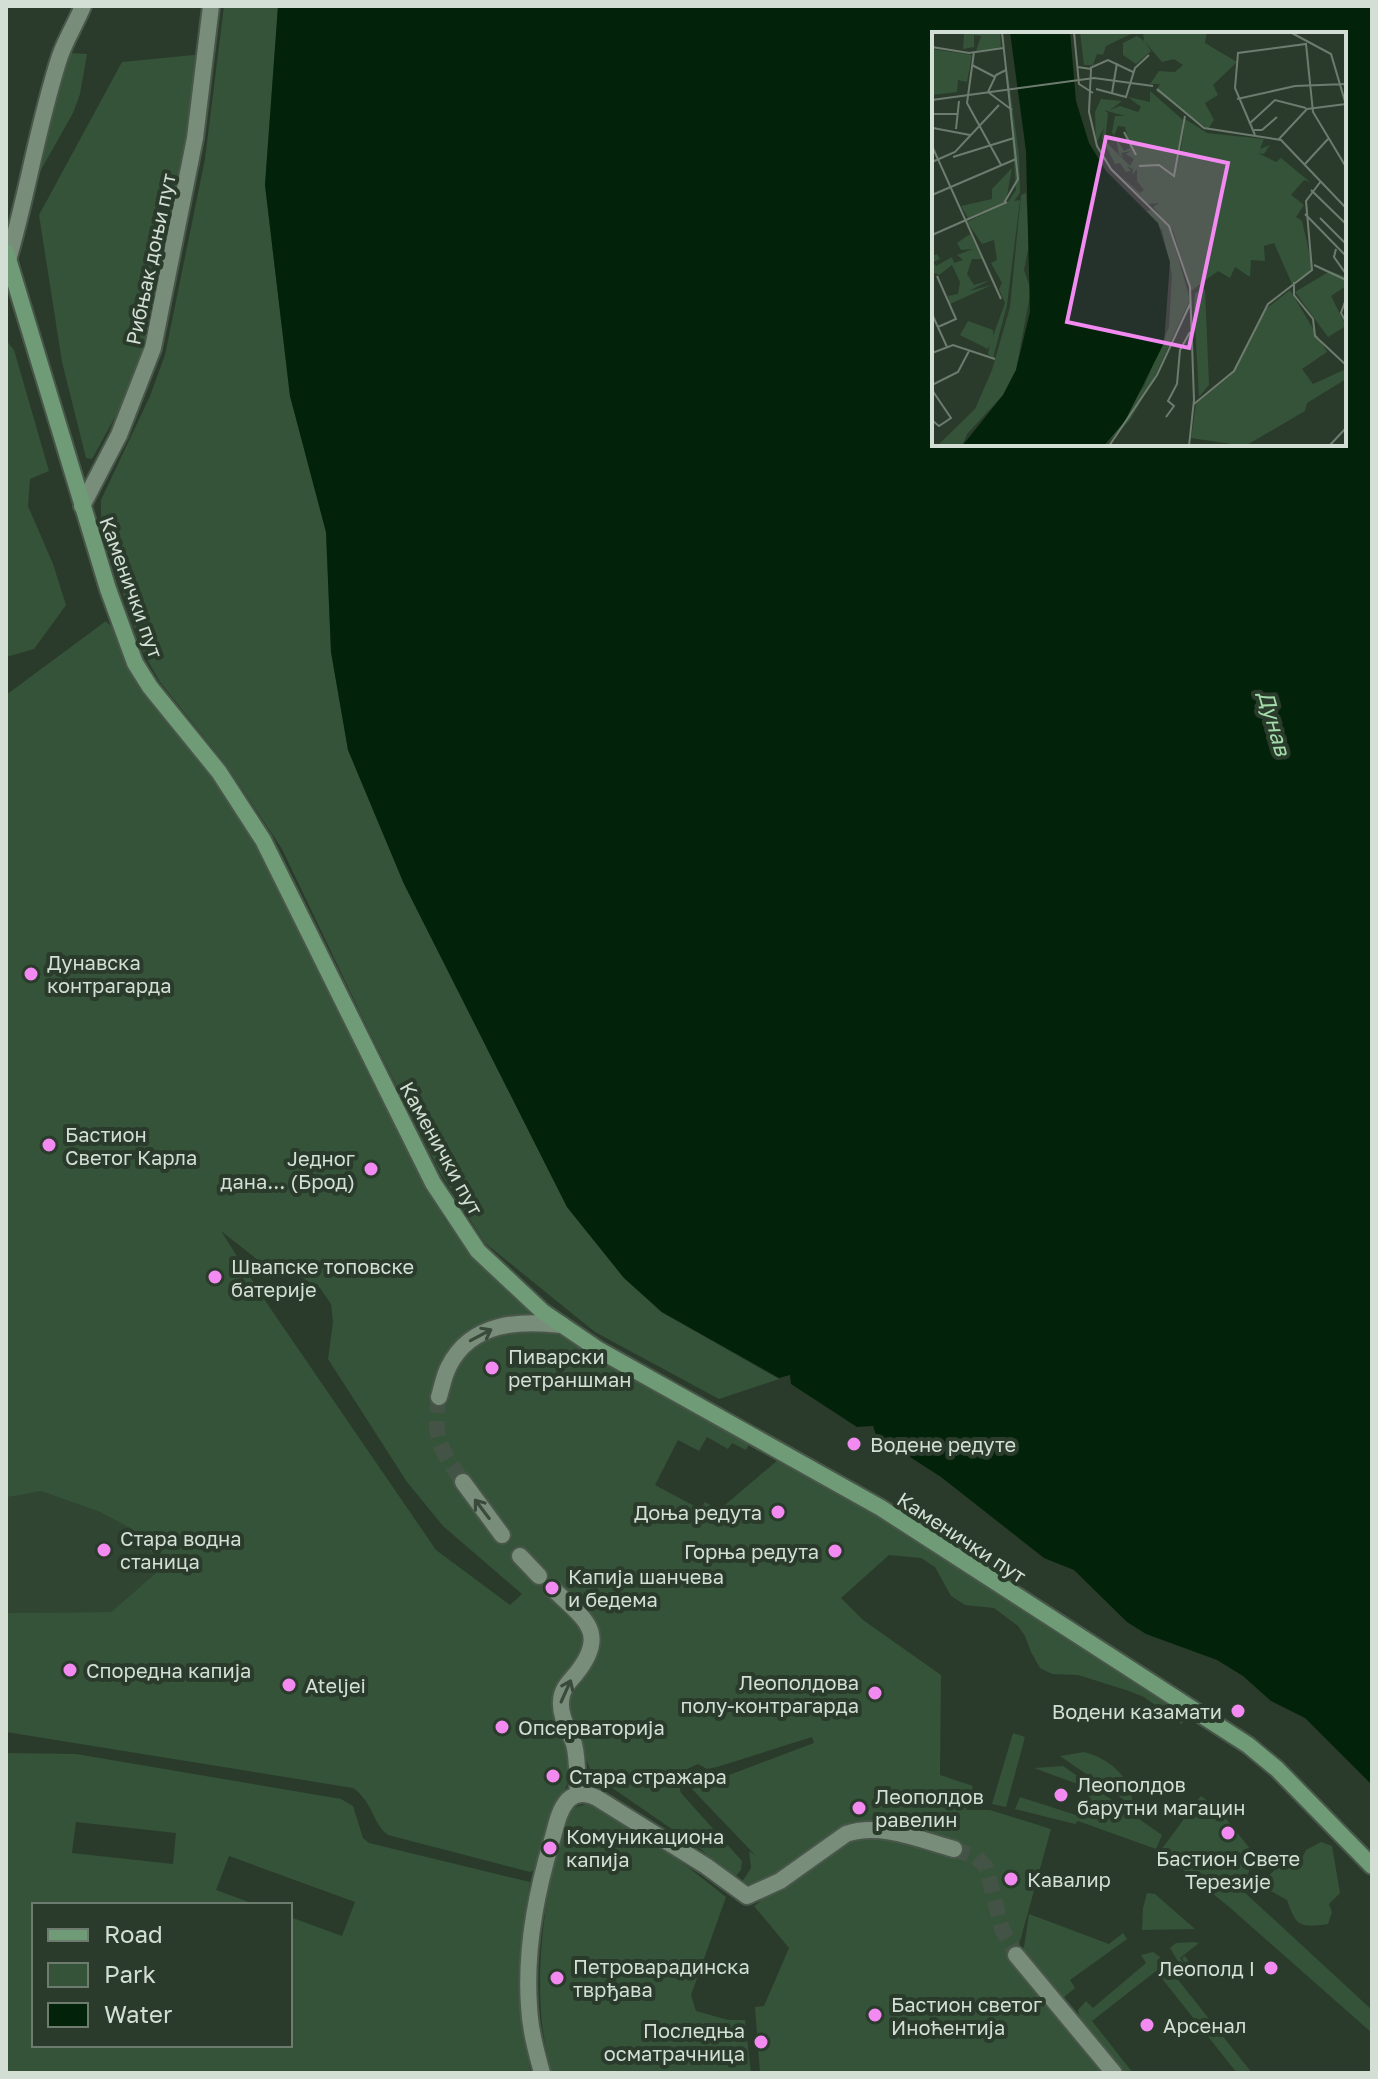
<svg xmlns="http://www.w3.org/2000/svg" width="1378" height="2079" font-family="'Golos Text',sans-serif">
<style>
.built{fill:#304632}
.green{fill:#355339;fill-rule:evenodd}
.water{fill:#022309;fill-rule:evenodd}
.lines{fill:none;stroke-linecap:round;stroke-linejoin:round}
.street-tunnel{stroke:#435345;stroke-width:16;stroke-dasharray:16 8;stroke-linecap:butt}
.street-casing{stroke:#48574a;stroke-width:20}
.secondary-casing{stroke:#48574a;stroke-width:20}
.street{stroke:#798d7b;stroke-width:16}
.secondary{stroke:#6f9b76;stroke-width:16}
.oneway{stroke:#3a4b3c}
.poi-dot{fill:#f38af1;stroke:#2a3b2c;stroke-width:3}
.labels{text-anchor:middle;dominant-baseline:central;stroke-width:8;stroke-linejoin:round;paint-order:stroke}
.street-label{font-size:20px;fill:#d3ded4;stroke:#2a3b2c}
.poi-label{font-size:20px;fill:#d3ded4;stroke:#2a3b2c;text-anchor:start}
.water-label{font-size:22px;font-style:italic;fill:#a2dba9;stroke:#2a3b2c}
.inset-road{fill:none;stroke:#6e7c6f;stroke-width:2}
.view{fill:#f38af1;fill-opacity:0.15;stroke:#f38af1;stroke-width:4}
.inset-edge{fill:none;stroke:#d3ded4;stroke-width:4}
</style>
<rect width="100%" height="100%" fill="#2a3b2c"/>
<!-- built -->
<polygon class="built" points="41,1491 100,1512 130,1528 159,1560 156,1573 111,1612 6,1613 6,1494 9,1497"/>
<!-- green -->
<g class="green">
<polygon points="224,6 278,6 265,185 290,396 326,532 331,652 348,750 404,884 567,1207 624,1278 661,1312 779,1379 719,1399 595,1332 485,1243 441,1174 369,1031 282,849 227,766 160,682 144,654 131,620 101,523 101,500 150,396 165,355 205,159"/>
<polygon points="68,53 87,54 80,94 73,113 33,184"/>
<polygon points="204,54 142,353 126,397 92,459 86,458 62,362 39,215 122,62"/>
<polygon points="6,340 14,350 49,471 30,479 28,506 53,564 66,605 34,649 6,657"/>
<path d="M106,621L116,632L127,666L141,690L212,774L234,807L281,892L374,1086L445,1220L492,1276L538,1317L687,1410L749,1444L746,1450L732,1443L728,1449L707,1437L699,1451L678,1440L655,1485L700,1509L705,1502L719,1510L778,1460L821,1479L1087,1647L1186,1715V1721L1181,1724L1144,1697L1129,1691L1078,1675L1052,1674L1040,1668L1031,1652L1025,1636L1018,1626L994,1608L965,1605L951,1596L935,1567L921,1558L889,1555L841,1598L863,1620L941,1675L940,1775L973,1786L966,1810H990L1051,1829L1014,1963L1101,2068V2073H760L755,2007L764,2006L789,1948L754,1906L783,1884L815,1867L866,1823L777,1878L753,1886L742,1882L751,1868L749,1851L756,1856L692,1789L814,1743L812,1737L717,1767L707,1769L698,1764C683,1770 675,1776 681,1793L742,1861L741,1870L736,1876L727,1872L698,1847L592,1774L581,1746L544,1846L534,1870L530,1872L388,1835C372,1823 374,1803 353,1788L6,1732V1613L111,1612L156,1573L159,1561L130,1528L100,1512L41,1491L9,1497L6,1494V695ZM221,1231L268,1268L277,1273L292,1272L320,1288L331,1304L333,1322L328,1359L407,1482L443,1526L522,1594L510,1605L436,1550L266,1302Z"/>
<polygon points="1013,1733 1025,1737 1006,1807 992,1804"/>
<path d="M1084,1752C1106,1757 1131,1776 1132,1800L1127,1802L1060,1756Z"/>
<path d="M6,1753L76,1754L341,1799L353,1806L363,1838L369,1843L530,1882C518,1950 517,2006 531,2073H6ZM76,1822L176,1833L173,1864L72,1853ZM229,1856L355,1902L342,1936L290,1917V2045H34V1905H257L216,1890Z"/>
<polygon points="1063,1766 1162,1835 1156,1849 1078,1821 1075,1824 1015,1809 1020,1797 1082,1817 1091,1789 1034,1768"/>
<polygon points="1201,1796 1219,1810 1255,1855 1242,1890 1372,2010 1372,2033 1228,1906 1170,1859 1158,1854"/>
<path d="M586,1804L616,1816L651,1838L726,1897L691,1995L696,2011L728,2020H745L751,2073H551C548,2057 544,2040 542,2024C535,1954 548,1877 567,1810Z"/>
<path d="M1321,1842L1332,1846L1340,1893L1329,1904L1332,1912L1328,1924C1299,1928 1296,1926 1287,1900L1264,1887V1880L1279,1866L1299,1864L1306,1850Z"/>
<polygon points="1147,1893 1155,1894 1195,1929 1142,1930 1143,1908"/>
<polygon points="1029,1914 1109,1944 1123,1933 1127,1939 1070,1980 1075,1988 1063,1998 1023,1953"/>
<polygon points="1194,1942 1199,1943 1180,1958 1188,1968 1182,1958 1185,1956 1198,1974 1189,1980 1170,1948 1176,1943"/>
<polygon points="1153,1952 1160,1957 1252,2073 1237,2073 1156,1971 1092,2021 1133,2073 1124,2073 1080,2019 1078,2010 1086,2001 1093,2008 1146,1963 1141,1955"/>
</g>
<!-- water -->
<path class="water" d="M278,6H1372V1785L1305,1718L1271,1701L1243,1676L1217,1660L1146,1634L1127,1622L1074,1570L1044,1558L941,1477L876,1435L873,1426L857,1427L791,1384L790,1375L779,1378L662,1312L624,1278L567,1207L404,884L348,750L331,652L326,532L290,396L265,185ZM934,34H1344V444H934Z"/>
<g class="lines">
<!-- street-tunnel -->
<g class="street-tunnel">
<path d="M439,1397C432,1438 440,1448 463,1482"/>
<polyline points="954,1849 976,1857 986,1867 1002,1929 1016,1955"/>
</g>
<defs>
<g id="street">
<path d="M8,260C28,192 38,123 60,56C66,39 76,23 83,6"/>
<polyline points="82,506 119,435 153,348 195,138 211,6"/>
<path d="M439,1397C442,1387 444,1375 449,1366C471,1322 520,1320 562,1325"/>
<polyline points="463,1482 502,1535"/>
<polyline points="520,1556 539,1576"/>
<path d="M552,1588C584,1619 610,1632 575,1675C568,1683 561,1690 561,1702C560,1717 569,1730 574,1744C578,1759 577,1778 578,1794"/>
<polyline points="1016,1955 1114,2073"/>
<path d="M542,2073C536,2051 530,2029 529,2006C525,1950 536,1893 552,1840C556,1827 558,1811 568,1800C577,1792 586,1793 597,1798L706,1866L747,1896L780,1881L846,1834C880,1822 921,1840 954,1849"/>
</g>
<polyline id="secondary" points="6,252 108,589 135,663 150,687 219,772 263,840 433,1183 478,1251 543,1312 599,1350 881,1508 1248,1745 1277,1769 1372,1866"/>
</defs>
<!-- street casing -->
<use href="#street" class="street-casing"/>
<!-- secondary casing -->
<use href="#secondary" class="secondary-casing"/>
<!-- street -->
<use href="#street" class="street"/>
<!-- secondary -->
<use href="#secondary" class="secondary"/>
</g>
<!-- one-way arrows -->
<defs><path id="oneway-shaft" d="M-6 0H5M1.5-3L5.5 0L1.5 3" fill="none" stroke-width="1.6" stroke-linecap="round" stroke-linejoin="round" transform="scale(2)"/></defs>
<g class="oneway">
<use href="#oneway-shaft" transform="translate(481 1335) rotate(-28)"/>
<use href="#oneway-shaft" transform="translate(482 1509) rotate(-127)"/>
<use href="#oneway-shaft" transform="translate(566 1691) rotate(-66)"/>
</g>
<!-- markers -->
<g class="poi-dot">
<circle cx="31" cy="974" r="8"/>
<circle cx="49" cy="1145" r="8"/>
<circle cx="371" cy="1169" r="8"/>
<circle cx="215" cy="1277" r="8"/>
<circle cx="492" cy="1368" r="8"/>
<circle cx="854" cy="1444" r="8"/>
<circle cx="778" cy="1512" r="8"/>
<circle cx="104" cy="1550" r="8"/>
<circle cx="835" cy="1551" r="8"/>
<circle cx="552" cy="1588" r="8"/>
<circle cx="70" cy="1670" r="8"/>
<circle cx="289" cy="1685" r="8"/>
<circle cx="875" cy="1693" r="8"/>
<circle cx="1238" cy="1711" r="8"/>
<circle cx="502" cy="1727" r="8"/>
<circle cx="553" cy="1776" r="8"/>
<circle cx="1061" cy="1795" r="8"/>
<circle cx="859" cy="1808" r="8"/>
<circle cx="1228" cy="1833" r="8"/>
<circle cx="550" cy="1848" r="8"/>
<circle cx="1011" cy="1879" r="8"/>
<circle cx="1271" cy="1968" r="8"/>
<circle cx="557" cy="1978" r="8"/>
<circle cx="875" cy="2015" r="8"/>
<circle cx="1147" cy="2025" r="8"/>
<circle cx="761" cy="2042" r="8"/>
</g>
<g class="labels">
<!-- street labels -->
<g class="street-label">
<text transform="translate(150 259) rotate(-78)">Рибњак доњи пут</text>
<text transform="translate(132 587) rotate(70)">Каменички пут</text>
<text transform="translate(442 1148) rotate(61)">Каменички пут</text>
<text transform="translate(962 1537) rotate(33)">Каменички пут</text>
</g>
<!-- poi labels -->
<g class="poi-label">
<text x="47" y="962">Дунавска<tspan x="47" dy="23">контрагарда</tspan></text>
<text x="65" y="1134">Бастион<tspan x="65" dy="23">Светог Карла</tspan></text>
<text x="355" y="1158" text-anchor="end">Једног<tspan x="355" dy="23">дана... (Брод)</tspan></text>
<text x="231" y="1266">Швапске топовске<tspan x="231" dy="23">батерије</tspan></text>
<text x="508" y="1356">Пиварски<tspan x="508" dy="23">ретраншман</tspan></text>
<text x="870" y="1444">Водене редуте</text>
<text x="762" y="1512" text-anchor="end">Доња редута</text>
<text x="120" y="1538">Стара водна<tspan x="120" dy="23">станица</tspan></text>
<text x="819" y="1551" text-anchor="end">Горња редута</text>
<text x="568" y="1576">Капија шанчева<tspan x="568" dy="23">и бедема</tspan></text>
<text x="86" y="1670">Споредна капија</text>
<text x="859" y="1682" text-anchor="end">Леополдова<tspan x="859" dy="23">полу-контрагарда</tspan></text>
<text x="305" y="1685">Ateljei</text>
<text x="1222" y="1711" text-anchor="end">Водени казамати</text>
<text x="518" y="1727">Опсерваторија</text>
<text x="569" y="1776">Стара стражара</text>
<text x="1077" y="1784">Леополдов<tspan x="1077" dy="23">барутни магацин</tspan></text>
<text x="875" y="1796">Леополдов<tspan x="875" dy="23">равелин</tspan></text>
<text x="566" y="1836">Комуникациона<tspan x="566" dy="23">капија</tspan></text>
<text x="1228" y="1858" text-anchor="middle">Бастион Свете<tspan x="1228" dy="23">Терезије</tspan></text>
<text x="1027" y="1879">Кавалир</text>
<text x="573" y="1966">Петроварадинска<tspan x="573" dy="23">тврђава</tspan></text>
<text x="1255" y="1968" text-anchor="end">Леополд I</text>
<text x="891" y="2004">Бастион светог<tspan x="891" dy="23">Иноћентија</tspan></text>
<text x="1163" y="2025">Арсенал</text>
<text x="745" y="2030" text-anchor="end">Последња<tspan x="745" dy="23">осматрачница</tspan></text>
</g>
<!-- water labels -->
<g class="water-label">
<text transform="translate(1275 723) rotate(74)">Дунав</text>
</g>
</g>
<!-- overview -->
<g transform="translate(932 32)">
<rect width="414" height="414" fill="#2a3b2c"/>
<path d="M28,0H68L69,15L44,19L49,4L42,3V15L31,17L32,2ZM148,0H203L174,14L171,23L165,22L161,33H152ZM211,0H275L273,11L305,30L281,53L286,63L273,71L282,88L276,97L224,59L228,52H218L227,39L243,40L251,33L242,27L230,30L213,10L219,19L204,32L191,23V11L205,4L212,9ZM0,17L40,23L35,50L26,48L25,60L0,63ZM75,34L87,124L88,161L82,169L88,168L75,273L61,326L56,322L58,312L56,317L28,303L36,289L61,298V304L73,271L67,257L70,251L59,231L65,228L62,208L50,212L35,190L76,170L84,158ZM218,59L251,88L246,139L253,87L275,101L332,107L328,117L338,113L332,122L326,121L344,130L349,126L378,150L372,148L359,163L372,173L364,185L370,189L381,237L360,252L342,211L332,214L333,229L319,228L318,245L303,235L298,246L286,239L259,259L241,199L221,175L227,171L216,172L189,144L208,161L212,158L205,149V137L200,143L201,137L195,134L199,139L194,140L188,131L183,132L170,106L172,96L164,111L163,80L169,67L190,69L178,78L188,74L206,80L209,75L196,65L218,70ZM172,78L193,84H183L180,100L182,104L186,94L193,95L198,116L192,119L184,106L187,122L191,126L189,121L199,119L194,122L202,127L198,134L173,109L176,81ZM80,136L74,169L36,186L29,174L60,167V157ZM94,161L97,213L92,238L99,258L84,338L71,363L35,402L30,414H5L43,377L60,338L78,275L89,163ZM220,178L238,196L258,268L220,350L198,388L172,414L212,354L237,295L240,243L230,198L214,179ZM38,202L50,227H40L35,242L42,253L58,248L37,259L60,253L18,272L16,264L26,262L28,250L20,233L7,243L0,240V224L5,222L8,227L1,230L4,234L20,225L22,231L31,228L25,223L41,217L29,218L25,211ZM398,239L414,245V254L399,264L414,294L396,305L363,260ZM273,257L277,353L267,365L262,273L263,261ZM358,258L395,320L370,337L381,352L414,337V347L375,371L373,379L313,414L259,406L264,372L298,344L335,276Z" fill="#355339" fill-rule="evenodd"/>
<path d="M78,0H138L144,69L157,111L174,139L226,191L238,230L232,311L193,389L172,414H30L71,363L84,338L98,280L94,119Z" fill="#022309"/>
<path class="inset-road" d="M70,0L86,147L72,171M142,0L147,52L161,61M358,0L399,22L414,73M0,15L37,21L71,16M42,20L35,71L69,133M40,33L63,45M146,35L159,37L157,80L165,114L179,137L237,194L258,255L262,368L257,414M158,36L176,28L201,40M164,57L194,65L203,36L217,23M225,57L272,96L349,108L414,176M56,60L64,43L74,38M56,60L80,78M180,61L185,31M305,67L363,54L414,52M0,68L162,46L221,54M1,82H26M317,92L343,68L374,76M1,96L38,103M24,97L27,69M322,98H330L345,85M192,100L204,123M323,103L303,56L306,21L374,12L381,80L414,135M347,107L375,77L414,72M0,114L69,267M21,125L82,106M0,130L23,120L67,73M373,132L396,107M207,134L227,133L242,144L253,84M379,158L414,192M0,163L84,127M373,182L414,224M388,186L414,212M0,203L75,170M404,217L402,225L414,242M382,233L414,248M5,244L24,287L6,295M362,250V263L381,287L383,304L414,333M414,267L409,281L414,290M0,282L15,315M0,321L21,313L63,327M0,353L26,340L37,319M0,358L19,386L7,394L1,389M262,372L302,339L336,272L380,238L374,169L389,149M234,385L242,374L236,369L245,352L248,318L258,300M177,414L225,343L259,270M397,414L414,396"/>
<path class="view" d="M174,105L296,131L257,316L135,290Z"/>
<rect width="414" height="414" class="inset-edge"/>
</g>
<!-- border -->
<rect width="1378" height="2079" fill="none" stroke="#d3ded4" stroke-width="16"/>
<!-- legend -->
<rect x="32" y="1903" width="260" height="144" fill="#2a3b2c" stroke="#6e7c6f" stroke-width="2"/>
<rect x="48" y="1929" width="40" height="12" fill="#6f9b76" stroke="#6e7c6f" stroke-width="2"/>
<text x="104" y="1943" font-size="24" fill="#d3ded4">Road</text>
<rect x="48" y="1963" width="40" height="24" fill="#355339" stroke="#6e7c6f" stroke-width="2"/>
<text x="104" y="1983" font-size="24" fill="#d3ded4">Park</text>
<rect x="48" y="2003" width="40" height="24" fill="#022309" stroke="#6e7c6f" stroke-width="2"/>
<text x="104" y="2023" font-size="24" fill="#d3ded4">Water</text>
</svg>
